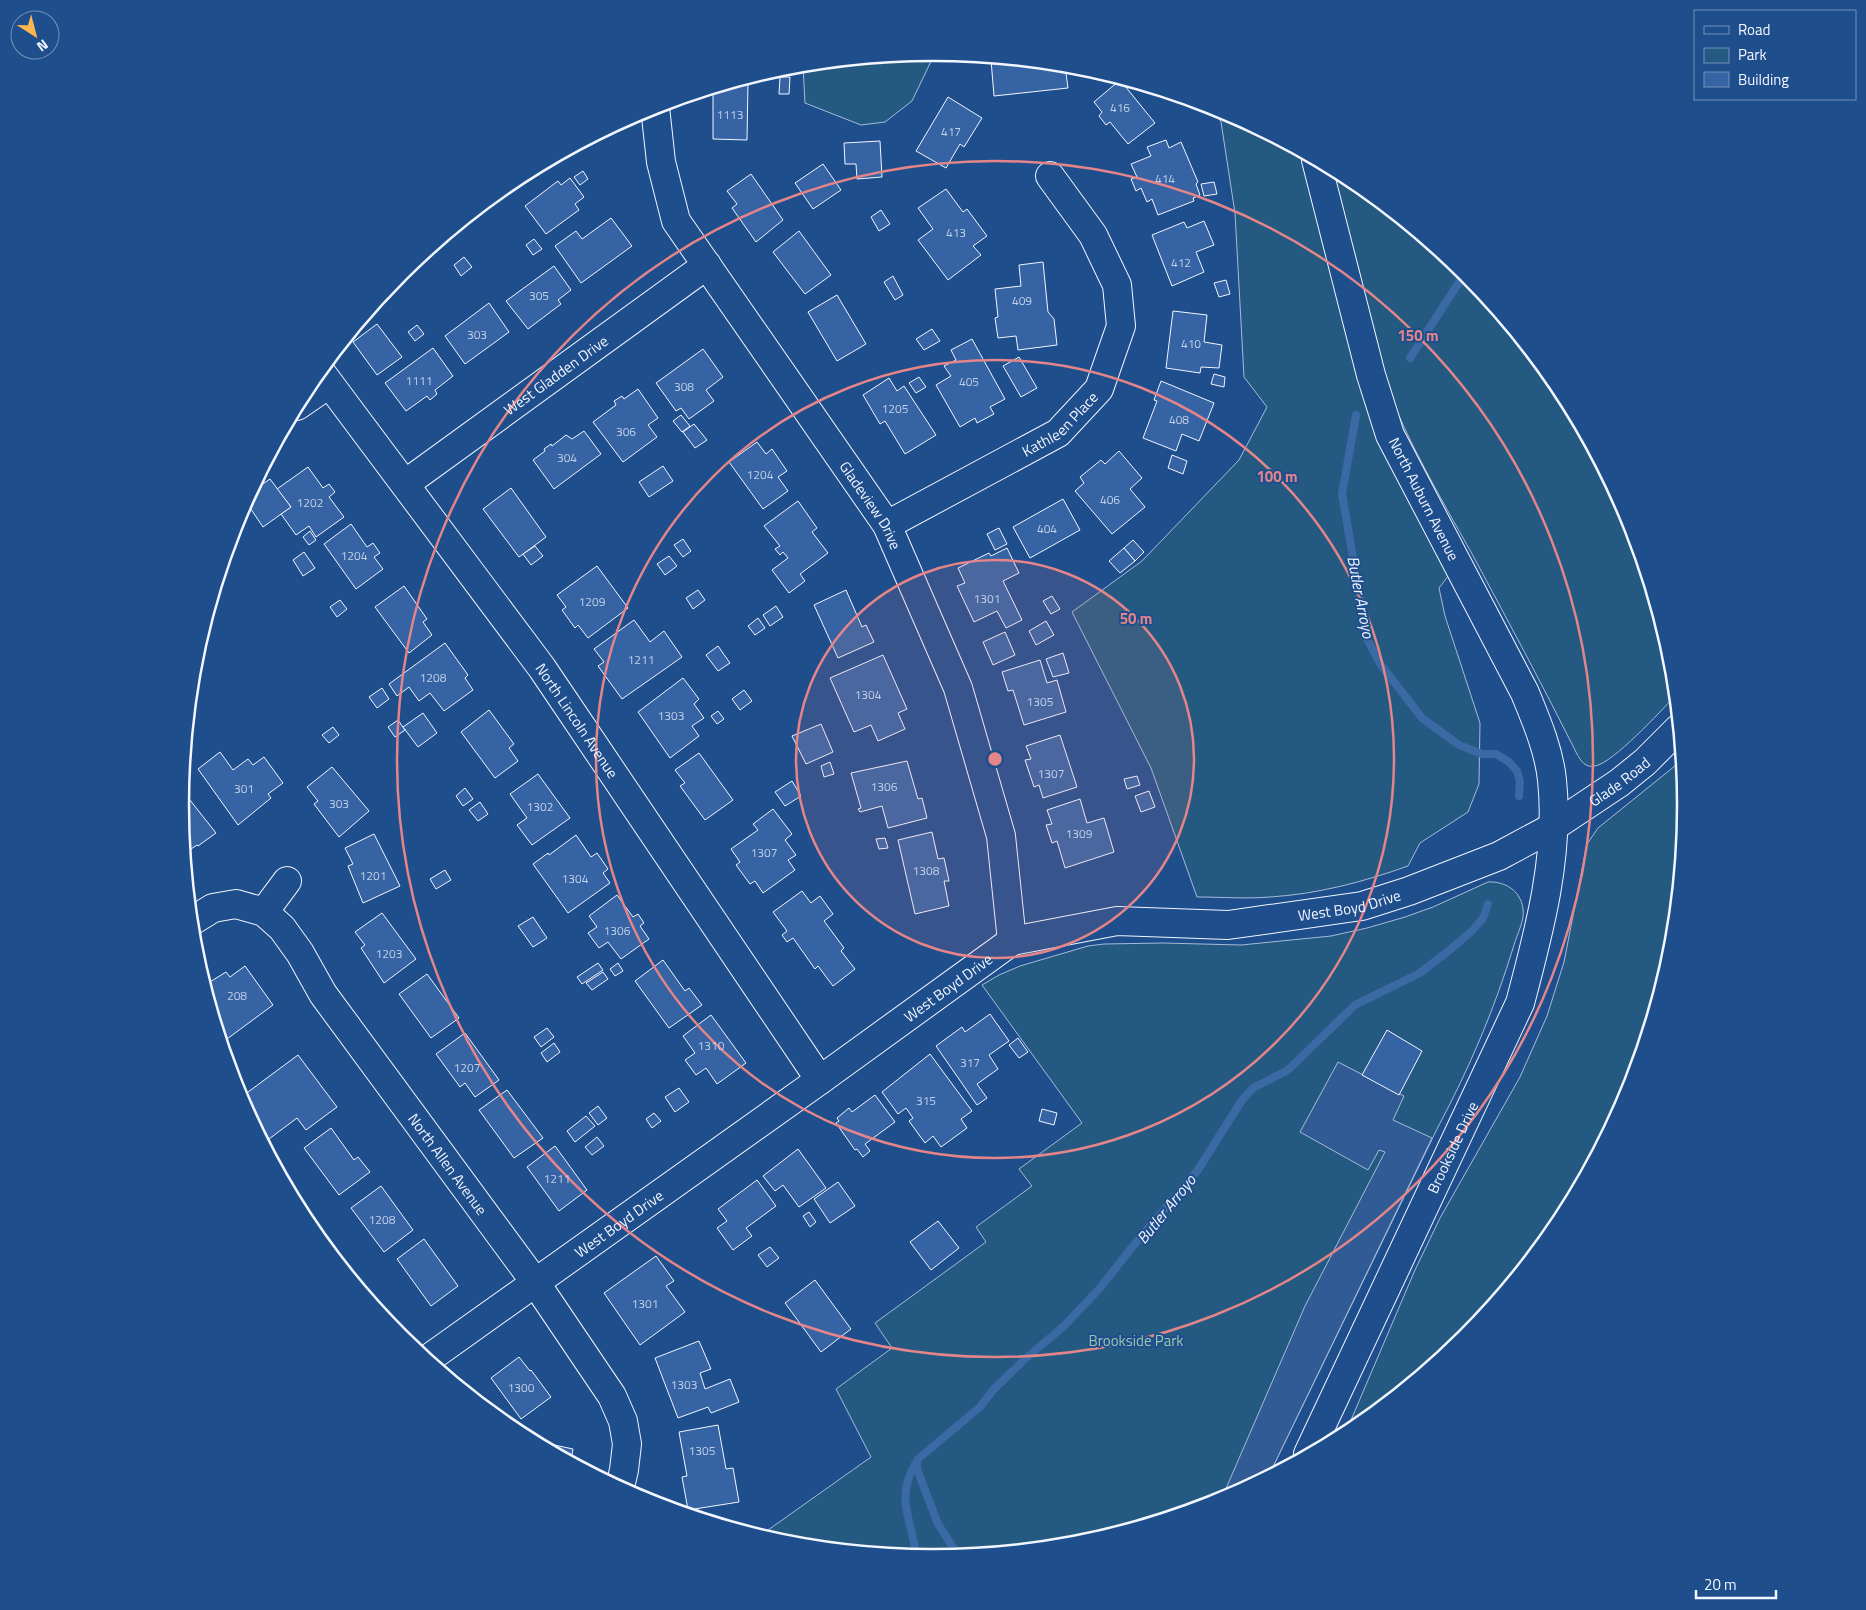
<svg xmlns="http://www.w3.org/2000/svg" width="1866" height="1610" font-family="'Titillium Web',sans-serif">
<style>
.green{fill:#245a82;stroke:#a8bbd7}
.parking{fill:#305b95;stroke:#a8bbd7}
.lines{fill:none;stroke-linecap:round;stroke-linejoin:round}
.stream{stroke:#3b69a3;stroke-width:8}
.building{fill:#3563a3;stroke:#f2f6ff}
.minor-casing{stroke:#f2f6ff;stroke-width:30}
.major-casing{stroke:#f2f6ff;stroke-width:30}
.minor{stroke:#1f4e8c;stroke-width:28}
.major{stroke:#1f4e8c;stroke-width:28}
.ring{fill:none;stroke:#e38589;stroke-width:2.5}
.labels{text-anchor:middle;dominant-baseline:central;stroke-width:4;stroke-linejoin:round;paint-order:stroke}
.number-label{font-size:12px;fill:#c3d1e8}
.street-label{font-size:15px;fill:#f2f6ff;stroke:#1f4e8c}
.park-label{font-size:15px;fill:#97c8a6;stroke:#1f4e8c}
.water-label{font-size:16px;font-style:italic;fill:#f2f6ff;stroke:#1f4e8c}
.rim{fill:none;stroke:#f2f6ff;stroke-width:2.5}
.centre{fill:#e38589;stroke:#1f4e8c;stroke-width:2.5}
.ring-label{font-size:15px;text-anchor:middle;font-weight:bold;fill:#e38589;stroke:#1f4e8c;stroke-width:4;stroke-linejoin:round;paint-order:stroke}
</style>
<rect width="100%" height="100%" fill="#1f4e8c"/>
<!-- green -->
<g class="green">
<polygon points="935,53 912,101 885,122 861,125 805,103 803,65"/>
<path d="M1213,107L1221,110L1300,152L1336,284L1449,575L1439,588L1445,616L1480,723L1479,784L1468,812L1420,843L1408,866C1363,882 1318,894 1270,897C1246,899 1221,897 1197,897L1151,768L1072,612L1142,561L1239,460L1267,407L1244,377L1235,213L1221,122Z"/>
<path d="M1327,167L1351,179L1465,273L1559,387L1628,517L1671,658L1675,696C1661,711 1613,763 1595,766C1585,768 1581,761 1577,754C1543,686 1507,619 1471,552C1440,497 1408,442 1385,383Z"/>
<polygon points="1681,761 1685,805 1671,952 1628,1093 1559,1223 1465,1337 1351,1431 1345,1434 1415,1270 1440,1218 1520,1077 1547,1016 1564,962 1587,844 1598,828"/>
<path d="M1488,882C1505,881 1521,891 1523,909C1525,920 1517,934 1514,945C1495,1008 1469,1069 1438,1127L1269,1475L1221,1500L1080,1543L933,1557L786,1543L761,1535L871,1457L836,1389L892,1348L875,1323L986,1242L976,1227L1032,1186L1019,1169L1082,1123L982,985L999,975L1020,966L1088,946L1104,944L1163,943L1241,945L1331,936L1367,928L1405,917L1433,907Z"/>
</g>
<!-- parking -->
<polygon class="parking" points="1338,1062 1404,1096 1393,1120 1432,1138 1269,1475 1221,1500 1305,1306 1385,1152 1379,1150 1368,1170 1300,1132"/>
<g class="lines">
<!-- stream -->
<g class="stream">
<polyline points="1410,358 1465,273"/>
<polyline points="1356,415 1342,494 1367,639 1381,665 1422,718 1459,745 1482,754 1496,754 1509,762 1517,771 1520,782 1519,796"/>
<polyline points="917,1462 917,1469 938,1524 958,1555"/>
<path d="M916,1556C912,1517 893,1499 918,1459L980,1407L993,1390L1024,1360L1064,1326L1100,1288L1133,1246L1198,1170L1242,1100L1253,1088L1288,1070L1355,1005L1420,973L1447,952L1472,931L1483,918L1488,904"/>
</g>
</g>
<!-- building -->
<g class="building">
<polygon points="998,59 1065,66 1068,88 994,96 991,60"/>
<polygon points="780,77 790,77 789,94 779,94"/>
<polygon points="1120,80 1155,123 1128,144 1110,122 1106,125 1099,116 1102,112 1094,102"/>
<polygon points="738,81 748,82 747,140 713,139 713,89"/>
<polygon points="948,97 982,118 964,147 960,144 946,168 916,151"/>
<polygon points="1166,140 1169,148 1181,142 1198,182 1196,184 1200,195 1193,198 1194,201 1158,215 1152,199 1147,202 1141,188 1136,191 1131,179 1137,177 1131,164 1151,156 1147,147"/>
<polygon points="880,141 882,177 857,179 856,164 845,164 844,143"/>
<polygon points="823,164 841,190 813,209 795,183"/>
<polygon points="583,171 588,179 580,185 574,177"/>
<polygon points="751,174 783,220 756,242 732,208 737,204 727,191"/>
<polygon points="570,178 584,197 575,204 579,210 546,234 525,206 558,181 561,185"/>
<polygon points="1214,182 1217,194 1204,196 1201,184"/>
<polygon points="946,189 963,212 967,209 987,236 973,246 981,255 948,280 918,240 933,229 918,208"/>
<polygon points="881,210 890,224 879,231 871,217"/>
<polygon points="611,218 632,246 581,283 555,246 576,231 582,239"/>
<polygon points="1204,221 1214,245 1196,252 1204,272 1172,286 1152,235 1184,222 1187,228"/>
<polygon points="799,231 831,275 805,294 773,252"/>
<polygon points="534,239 542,249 533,255 526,245"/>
<polygon points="464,257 472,267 461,276 454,265"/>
<polygon points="1043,262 1048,312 1054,319 1057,345 1018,350 1016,336 998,338 995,318 998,317 995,289 1021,286 1019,265"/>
<polygon points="554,266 571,290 558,300 561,304 528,329 506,301"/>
<polygon points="893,276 903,295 895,300 884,282"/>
<polygon points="1226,280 1230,294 1219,297 1214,283"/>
<polygon points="837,295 866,344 837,361 808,312"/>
<polygon points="489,303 509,332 465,364 445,336"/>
<polygon points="1173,311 1207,315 1204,342 1222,345 1219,368 1201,367 1200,373 1166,368"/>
<polygon points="377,324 402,357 377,375 353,342"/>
<polygon points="417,325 424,334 415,341 408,332"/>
<polygon points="932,329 940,341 924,350 916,339"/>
<polygon points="972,339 1005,399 990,407 994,414 977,423 975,418 960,427 936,385 951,376 944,366 956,360 951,350"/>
<polygon points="433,348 453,376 435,390 437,394 430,400 427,396 406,411 385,383"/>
<polygon points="703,349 723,377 706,390 714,401 689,419 681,408 676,411 656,383"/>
<polygon points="1019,357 1037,388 1021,397 1003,366"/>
<polygon points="1214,374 1225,377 1224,387 1211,384"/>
<polygon points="919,377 926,387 916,393 909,383"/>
<polygon points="889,378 897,391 904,386 936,435 905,454 885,421 880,424 863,395"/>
<polygon points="1161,381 1214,403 1199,441 1182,434 1176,451 1143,438 1157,401 1154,400"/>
<polygon points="638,389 658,418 648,425 657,437 623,462 593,422 616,405 614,401 622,396 624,399"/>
<polygon points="681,415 690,426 682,432 673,421"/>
<polygon points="694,424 707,440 695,448 683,432"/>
<polygon points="584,431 601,454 554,489 533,460 545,451 544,449 551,444 552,446 566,435 572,439"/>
<polygon points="757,442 766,454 772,449 787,471 778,477 788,491 763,509 729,462"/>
<polygon points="1119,451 1142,478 1130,489 1145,507 1112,534 1075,491 1084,483 1080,477 1101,460 1105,464"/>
<polygon points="1172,455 1187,461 1183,474 1168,468"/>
<polygon points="663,466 673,481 649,497 639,482"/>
<polygon points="308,467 323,488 329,484 335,492 329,497 344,517 316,537 309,526 296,535 281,514 291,507 277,489"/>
<polygon points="270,479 291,507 263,527 246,502 251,492"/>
<polygon points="511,488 546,537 519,557 483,509"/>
<polygon points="1063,499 1080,530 1030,558 1013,527"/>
<polygon points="798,501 817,528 812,532 828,553 800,574 805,581 789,593 772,570 788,558 783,552 780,555 775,549 780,546 764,526"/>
<polygon points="351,524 367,547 373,543 380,553 374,557 383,569 356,589 324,544"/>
<polygon points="999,528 1007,544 995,550 987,534"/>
<polygon points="310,531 316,540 309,545 303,537"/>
<polygon points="683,539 691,551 683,557 674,545"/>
<polygon points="1133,540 1144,552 1135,561 1124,548"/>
<polygon points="535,546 543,556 531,565 523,554"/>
<polygon points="1007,548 1019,573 1003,581 1022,620 1006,628 997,611 974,622 957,586 965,583 958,568 989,553 991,556"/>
<polygon points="1124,548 1135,561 1120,573 1109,561"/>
<polygon points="304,552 315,568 303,576 293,560"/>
<polygon points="669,556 677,566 665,575 657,564"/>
<polygon points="597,566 628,608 588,638 578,625 575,628 562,610 566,607 557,595"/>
<polygon points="404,586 427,619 423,622 432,635 409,653 375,607"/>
<polygon points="698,590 705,600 693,609 686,598"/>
<polygon points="846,590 862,627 866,625 874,642 838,658 814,605"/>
<polygon points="1052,596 1060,609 1051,614 1043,601"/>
<polygon points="340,600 347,609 337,617 330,607"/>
<polygon points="776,606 783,617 770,626 763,615"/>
<polygon points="758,618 765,628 755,635 748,626"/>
<polygon points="634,620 650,642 664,631 682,657 622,699 598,666 604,662 594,649"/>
<polygon points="1046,621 1054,635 1036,645 1029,631"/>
<polygon points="1005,632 1015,655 993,665 983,642"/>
<polygon points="445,643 468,675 465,678 473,690 444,711 430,693 419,701 409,687 397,696 389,684"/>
<polygon points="718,646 730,663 718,671 706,655"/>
<polygon points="1063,653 1069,673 1053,677 1046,659"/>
<polygon points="883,655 907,709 898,713 905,729 878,741 871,725 854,732 830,678"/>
<polygon points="1040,660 1047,683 1057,680 1066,712 1024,725 1013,690 1008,691 1002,672"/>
<polygon points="683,678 699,699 694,704 704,718 692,726 699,736 670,758 638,712"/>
<polygon points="382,688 389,699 377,708 369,697"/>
<polygon points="744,690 752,701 740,710 732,699"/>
<polygon points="489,710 514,744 509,748 518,761 495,778 461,732"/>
<polygon points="718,711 724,719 717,724 711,716"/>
<polygon points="423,713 437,733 418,747 403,727"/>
<polygon points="398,720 405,730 395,737 388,727"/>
<polygon points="821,724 833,752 806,764 792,736"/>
<polygon points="333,727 339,735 329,743 322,735"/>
<polygon points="1060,735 1077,787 1043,798 1039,785 1034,787 1025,760 1031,759 1026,746"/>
<polygon points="220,752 233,770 248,759 253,765 264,757 283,783 268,794 271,798 238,825 198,769"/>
<polygon points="699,753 733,800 705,820 680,786 685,783 675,770"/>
<polygon points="907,761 918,799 922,798 927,818 888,828 882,806 860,812 858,809 861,808 851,773"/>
<polygon points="830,762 834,774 824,777 821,766"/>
<polygon points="332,767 369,811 339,837 314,804 318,801 307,787"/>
<polygon points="538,774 570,818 532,845 517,825 527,818 510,794"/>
<polygon points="1137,776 1140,785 1127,789 1124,779"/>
<polygon points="792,781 801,796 785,806 775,792"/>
<polygon points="465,788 473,799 463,806 456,796"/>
<polygon points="182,790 216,833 198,846 197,845 185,853 181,805"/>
<polygon points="1149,791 1155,807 1141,812 1135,796"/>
<polygon points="1080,799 1087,823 1104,818 1114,852 1065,868 1057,841 1052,843 1046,825 1052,824 1047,810"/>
<polygon points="480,802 488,814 478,821 469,810"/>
<polygon points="773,809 792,834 785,840 796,855 788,860 795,870 763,893 755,881 750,884 736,865 740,862 731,849 758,830 753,824"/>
<polygon points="932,832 938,859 944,858 949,881 944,881 949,906 915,914 898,840"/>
<polygon points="374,834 400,886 363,903 348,866 353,864 345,848"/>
<polygon points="576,835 591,857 597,853 608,869 603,873 610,883 568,913 533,864 548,853 549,855"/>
<polygon points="885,838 888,848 879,849 876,839"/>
<polygon points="445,870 451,880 436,889 430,879"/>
<polygon points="802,891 811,903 820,896 833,914 824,921 844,948 841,951 855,969 833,986 818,966 815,969 793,938 787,942 782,935 787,931 773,912"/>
<polygon points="617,895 633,917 638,914 644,923 640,926 649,939 621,959 608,942 599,948 588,933 597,927 589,916"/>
<polygon points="382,913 416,959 384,983 361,948 365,945 355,932"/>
<polygon points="533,917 547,938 533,947 518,926"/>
<polygon points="663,960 685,991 689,988 702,1005 669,1028 635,981"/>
<polygon points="598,963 603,970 582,984 577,977"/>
<polygon points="618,963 623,971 615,976 610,969"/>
<polygon points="245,966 273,1005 227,1039 218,1027 205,985 226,972 230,977"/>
<polygon points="603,972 608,979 592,990 586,983"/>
<polygon points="427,974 459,1018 431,1038 399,994"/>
<polygon points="990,1014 1009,1041 989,1055 998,1069 977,1084 987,1098 977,1105 936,1046 962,1027 965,1032"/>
<polygon points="711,1015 746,1063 717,1084 706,1068 696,1075 685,1060 695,1053 683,1036"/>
<polygon points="547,1028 554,1037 541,1047 534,1037"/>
<polygon points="1387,1030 1422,1051 1399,1095 1362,1075"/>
<polygon points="465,1033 499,1080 475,1097 465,1083 460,1087 436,1054"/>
<polygon points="1018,1038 1028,1052 1019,1058 1009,1045"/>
<polygon points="554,1043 560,1052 547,1062 541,1053"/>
<polygon points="930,1054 972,1111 961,1119 967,1128 941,1147 933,1136 925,1143 909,1121 913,1118 906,1108 898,1114 882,1092"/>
<polygon points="298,1055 337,1107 306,1130 297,1118 269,1139 240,1098"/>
<polygon points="679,1088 689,1102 675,1112 665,1097"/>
<polygon points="507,1090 543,1138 514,1158 479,1110"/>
<polygon points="875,1095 895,1122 865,1144 870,1151 863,1157 857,1149 855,1150 836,1123 839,1121 837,1118 849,1108 852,1112"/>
<polygon points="598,1106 607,1118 598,1125 589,1113"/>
<polygon points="1042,1109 1057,1113 1054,1125 1039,1121"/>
<polygon points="654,1113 661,1121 652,1128 646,1119"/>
<polygon points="586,1116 595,1126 575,1142 567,1131"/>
<polygon points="331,1128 354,1160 358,1157 370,1172 339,1195 304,1148"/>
<polygon points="597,1137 604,1146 592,1155 585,1147"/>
<polygon points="555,1146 587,1190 559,1211 527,1167"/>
<polygon points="798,1149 826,1188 799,1207 783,1185 775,1191 763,1176"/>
<polygon points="757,1180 776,1206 746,1228 752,1236 733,1250 717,1228 727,1221 718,1209"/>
<polygon points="838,1182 855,1206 830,1223 814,1199"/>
<polygon points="381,1186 413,1230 384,1252 351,1208"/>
<polygon points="809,1212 816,1222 810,1227 803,1216"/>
<polygon points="938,1221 959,1248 931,1270 910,1242"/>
<polygon points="424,1239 458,1286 431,1306 397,1259"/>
<polygon points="770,1247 779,1258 767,1267 758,1255"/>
<polygon points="656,1256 674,1281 666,1286 685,1312 640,1345 604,1293"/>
<polygon points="815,1280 851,1329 821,1352 785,1303"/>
<polygon points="699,1341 711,1369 700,1373 705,1389 730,1379 739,1402 711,1413 708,1407 678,1418 655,1358"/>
<polygon points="519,1357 530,1371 531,1370 551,1397 521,1419 491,1378"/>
<polygon points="718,1425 726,1469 733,1468 739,1502 688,1510 682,1477 687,1476 679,1432"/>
<polygon points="536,1441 573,1449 571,1460 535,1442"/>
</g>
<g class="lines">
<defs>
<g id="minor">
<path id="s1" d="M655,107L661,162L676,221L887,525L958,688L1001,836L1012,941"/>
<path id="s2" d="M320,371L542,668L820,1080"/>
<polyline points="297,406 329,384"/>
<path id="s3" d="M405,484L707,265"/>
<path id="s4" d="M887,525L1058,433L1099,389L1121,326L1117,285L1093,235L1050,176"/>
<polyline points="264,912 287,881"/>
<path id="s5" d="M192,921L213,908L236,904L264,912L282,928L300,953L323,994L535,1282L612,1396L623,1421L627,1444L624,1470L620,1487"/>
<path id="s6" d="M428,1359L820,1080L1012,941L1117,921L1228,925L1362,906L1409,891L1499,856L1553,827L1619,783L1645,762L1678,729"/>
</g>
<g id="major">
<path id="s7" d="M1308,1454L1520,1003C1539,932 1560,854 1552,780C1549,750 1536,720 1525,693L1390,435L1371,375L1316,160"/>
</g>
</defs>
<!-- minor casing -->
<use href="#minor" class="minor-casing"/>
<!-- major casing -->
<use href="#major" class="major-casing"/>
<!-- minor -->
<use href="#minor" class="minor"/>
<!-- major -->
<use href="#major" class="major"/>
</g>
<!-- distance rings -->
<circle cx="995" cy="759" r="199" fill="#e38589" fill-opacity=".12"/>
<g class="ring">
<circle cx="995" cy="759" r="199"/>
<circle cx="995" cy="759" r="399"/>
<circle cx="995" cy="759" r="598"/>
</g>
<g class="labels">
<!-- number labels -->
<g class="number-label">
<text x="1120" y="107">416</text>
<text x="730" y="114">1113</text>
<text x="951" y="131">417</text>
<text x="1165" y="178">414</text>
<text x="956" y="232">413</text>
<text x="1181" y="262">412</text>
<text x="539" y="295">305</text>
<text x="1022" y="300">409</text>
<text x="477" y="334">303</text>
<text x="1191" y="343">410</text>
<text x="419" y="380">1111</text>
<text x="969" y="381">405</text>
<text x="684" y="386">308</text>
<text x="895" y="408">1205</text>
<text x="1179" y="419">408</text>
<text x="626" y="431">306</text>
<text x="567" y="457">304</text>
<text x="760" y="474">1204</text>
<text x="1110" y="499">406</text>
<text x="310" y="502">1202</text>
<text x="1047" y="528">404</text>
<text x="354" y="555">1204</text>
<text x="987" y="598">1301</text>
<text x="592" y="601">1209</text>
<text x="641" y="659">1211</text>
<text x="433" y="677">1208</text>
<text x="868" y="694">1304</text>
<text x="1040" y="701">1305</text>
<text x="671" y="715">1303</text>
<text x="1051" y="773">1307</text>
<text x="884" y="786">1306</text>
<text x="244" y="788">301</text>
<text x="339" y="803">303</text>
<text x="540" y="806">1302</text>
<text x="1079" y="833">1309</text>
<text x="764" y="852">1307</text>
<text x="926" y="870">1308</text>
<text x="373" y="875">1201</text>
<text x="575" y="878">1304</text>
<text x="617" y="930">1306</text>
<text x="389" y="953">1203</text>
<text x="237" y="995">208</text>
<text x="711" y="1045">1310</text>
<text x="970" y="1062">317</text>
<text x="467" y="1067">1207</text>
<text x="926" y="1100">315</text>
<text x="557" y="1178">1211</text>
<text x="382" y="1219">1208</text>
<text x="645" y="1303">1301</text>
<text x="684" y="1384">1303</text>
<text x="521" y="1387">1300</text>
<text x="702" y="1450">1305</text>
</g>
<!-- street labels -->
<g class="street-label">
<text stroke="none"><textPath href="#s3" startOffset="186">West Gladden Drive</textPath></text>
<text stroke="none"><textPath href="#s4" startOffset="201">Kathleen Place</textPath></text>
<text transform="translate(1424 499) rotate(63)">North Auburn Avenue</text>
<text stroke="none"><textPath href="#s1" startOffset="461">Gladeview Drive</textPath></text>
<text stroke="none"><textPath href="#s2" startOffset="434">North Lincoln Avenue</textPath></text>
<text stroke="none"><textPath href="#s6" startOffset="1359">Glade Road</textPath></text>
<text stroke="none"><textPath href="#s6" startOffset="1059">West Boyd Drive</textPath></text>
<text stroke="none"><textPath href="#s6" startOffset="639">West Boyd Drive</textPath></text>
<text stroke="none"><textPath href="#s7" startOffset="339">Brookside Drive</textPath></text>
<text stroke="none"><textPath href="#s5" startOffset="390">North Allen Avenue</textPath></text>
<text stroke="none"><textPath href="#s6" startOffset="234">West Boyd Drive</textPath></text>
</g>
<!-- park labels -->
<g class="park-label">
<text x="1136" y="1340">Brookside Park</text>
</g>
<!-- water labels -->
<g class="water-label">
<text transform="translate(1361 597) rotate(79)">Butler Arroyo</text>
<text transform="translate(1166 1209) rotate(-51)">Butler Arroyo</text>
</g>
</g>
<!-- crop -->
<path d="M0 0H1866V1610H0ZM189 805a744 744 0 1 1 1488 0a744 744 0 1 1-1488 0Z" fill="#1f4e8c" fill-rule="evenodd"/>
<path class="rim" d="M189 805a744 744 0 1 1 1488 0a744 744 0 1 1-1488 0Z"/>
<circle cx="995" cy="759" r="8" class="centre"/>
<g class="ring-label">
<text x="1418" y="341">150 m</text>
<text x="1277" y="482">100 m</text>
<text x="1136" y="624">50 m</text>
</g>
<!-- legend -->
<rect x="1694" y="10" width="162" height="90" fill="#1f4e8c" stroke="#7391ba"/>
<rect x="1704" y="26" width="25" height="8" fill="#1f4e8c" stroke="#7391ba"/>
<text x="1738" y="35" font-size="15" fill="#f2f6ff">Road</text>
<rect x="1704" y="48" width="25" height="15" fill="#245a82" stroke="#7391ba"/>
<text x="1738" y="60" font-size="15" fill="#f2f6ff">Park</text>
<rect x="1704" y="72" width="25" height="15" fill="#3563a3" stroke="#7391ba"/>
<text x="1738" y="85" font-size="15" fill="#f2f6ff">Building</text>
<!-- north arrow -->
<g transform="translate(35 35) rotate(144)"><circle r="24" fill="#1f4e8c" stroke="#7391ba"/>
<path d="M0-4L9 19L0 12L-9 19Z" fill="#ffb74d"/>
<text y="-8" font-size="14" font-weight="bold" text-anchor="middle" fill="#f2f6ff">N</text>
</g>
<!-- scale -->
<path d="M1696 1590v8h80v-8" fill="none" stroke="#f2f6ff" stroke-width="2.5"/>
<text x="1704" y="1590" font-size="15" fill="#f2f6ff" stroke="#1f4e8c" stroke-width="4" paint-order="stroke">20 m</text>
</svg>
